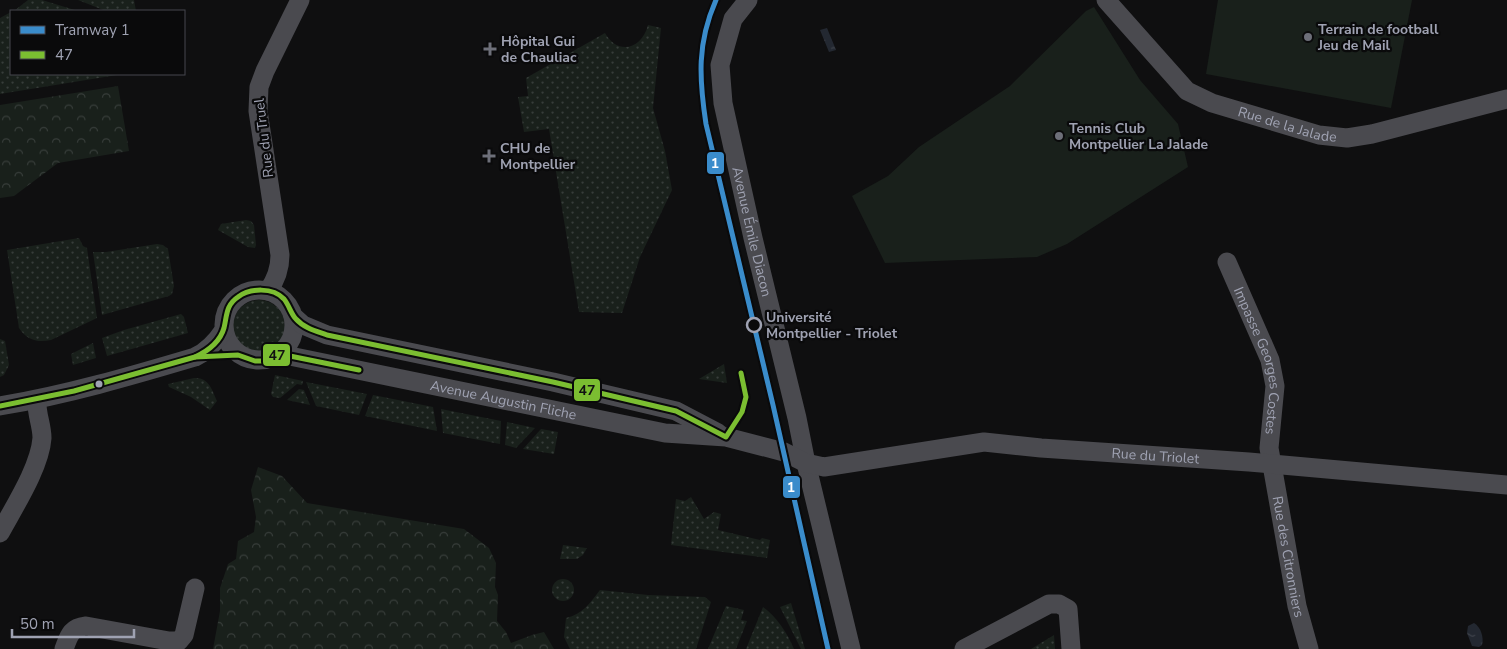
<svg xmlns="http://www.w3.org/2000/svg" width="1507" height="649" font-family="'Nunito Sans',sans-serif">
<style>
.grass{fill:url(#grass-dots)}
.forest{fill:url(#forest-crowns)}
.garden{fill:#19201b}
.water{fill:url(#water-ripples)}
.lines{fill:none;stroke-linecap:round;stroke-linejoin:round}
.street{stroke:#4a4a4f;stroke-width:19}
.bus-1-casing{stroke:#0a0a0b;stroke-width:9}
.bus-1{stroke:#7bbe31;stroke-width:5}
.tram-1-casing{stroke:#0a0a0b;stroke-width:9}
.tram-1{stroke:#3a8ccb;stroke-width:5}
.poi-dot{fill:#6d6f79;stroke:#0a0a0b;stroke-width:2}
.stop-dot{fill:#0a0a0b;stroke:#9fa2b2;stroke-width:2.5}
.bus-dot{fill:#9fa2b2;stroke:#0a0a0b;stroke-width:2}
.labels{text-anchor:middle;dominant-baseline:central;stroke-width:4.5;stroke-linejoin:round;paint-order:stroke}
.poi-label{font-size:14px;font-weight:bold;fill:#9fa2b2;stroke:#0a0a0b;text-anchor:start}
.street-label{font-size:14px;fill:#9fa2b2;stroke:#0a0a0b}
.stop-label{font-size:14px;font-weight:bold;fill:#9fa2b2;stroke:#0a0a0b;text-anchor:start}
.line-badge{stroke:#0a0a0b;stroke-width:2}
.badge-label{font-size:14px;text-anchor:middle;font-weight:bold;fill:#fff}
.pale-badge-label{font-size:14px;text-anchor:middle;font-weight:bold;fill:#111}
</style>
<defs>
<pattern id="grass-dots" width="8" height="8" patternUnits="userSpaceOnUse" patternTransform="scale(1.25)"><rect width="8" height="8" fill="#19201b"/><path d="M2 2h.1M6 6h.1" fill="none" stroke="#373d3a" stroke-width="1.8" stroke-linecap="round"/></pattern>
<pattern id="forest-crowns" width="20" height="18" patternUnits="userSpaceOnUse" patternTransform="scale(1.25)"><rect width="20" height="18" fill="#19201b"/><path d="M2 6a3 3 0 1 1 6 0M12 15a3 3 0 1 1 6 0" fill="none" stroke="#373d3a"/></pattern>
<pattern id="water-ripples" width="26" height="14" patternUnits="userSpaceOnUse" patternTransform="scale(1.25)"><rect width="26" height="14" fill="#232831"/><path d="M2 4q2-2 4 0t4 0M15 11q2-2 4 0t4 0" fill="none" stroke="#40444c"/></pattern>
</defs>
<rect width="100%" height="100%" fill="#0f0f10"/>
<!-- grass -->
<g class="grass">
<polygon points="28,0 42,0 78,11 14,11"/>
<polygon points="78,0 134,0 136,11 106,11"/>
<polygon points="11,12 11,74 117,75 0,94 0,18"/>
<path d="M648,25L661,28L653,108L665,151L672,190L640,257L622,313L579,312L549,129L524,132L518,97L528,96L526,78L605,33C618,56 642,49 648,25Z"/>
<polygon points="246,220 251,221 254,225 256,245 255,248 248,247 218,230 221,224"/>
<path d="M79,238L83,246L87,248L97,318L51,340C37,343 27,340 19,328L7,250Z"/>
<polygon points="157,244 163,245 168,249 174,286 172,294 169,296 102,315 93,252 106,252"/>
<circle cx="259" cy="326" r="26"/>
<polygon points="181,314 184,317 188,333 107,356 102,338 124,330"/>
<polygon points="0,339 5,341 9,365 4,375 0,377"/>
<polygon points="93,343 96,358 73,365 71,354"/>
<polygon points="724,364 727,383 699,379"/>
<polygon points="275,375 303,381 302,385 297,384 280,398 273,397 271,394"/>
<path d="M194,378C209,377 212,390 217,401L210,410L191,397L169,387L168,384Z"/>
<polygon points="306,382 367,394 359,415 316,406"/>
<polygon points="299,389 304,390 310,405 287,400"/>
<polygon points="373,395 433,407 437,431 365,416"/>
<polygon points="441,409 501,421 500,444 443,433"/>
<polygon points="507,422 535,428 516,448 505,445"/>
<polygon points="541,429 558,432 554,454 523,449"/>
<polygon points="691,497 704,519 714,512 721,514 718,530 760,540 762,538 770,540 767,558 671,545 676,499 685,501"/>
<polygon points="563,545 586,548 587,548 583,555 577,559 560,559"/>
<circle cx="563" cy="590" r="11"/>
<path d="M600,590L648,595L705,597L711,602L696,649H570L564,637L566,618C583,614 590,603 600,590Z"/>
<polygon points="791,603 805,649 801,649 780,607"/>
<polygon points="726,606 744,610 741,620 747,621 736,649 708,649"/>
<path d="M763,607C777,617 787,633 794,649H746Z"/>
<polygon points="1054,635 1055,649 1031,649"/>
</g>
<!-- forest -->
<g class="forest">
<polygon points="118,86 129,151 58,163 14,196 0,198 0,105"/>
<polygon points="258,467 282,476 307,503 464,529 489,548 496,563 495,587 498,595 497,621 506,632 511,643 532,635 544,632 554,649 213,649 220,611 220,588 228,564 236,559 238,541 254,532 256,517 251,490"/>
</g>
<!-- garden -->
<g class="garden">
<polygon points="1218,0 1412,0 1391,108 1206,74"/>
<polygon points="1094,7 1140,80 1178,124 1188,167 1067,244 1037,257 885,263 852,196 888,176 919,147 1010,86 1086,11"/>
</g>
<!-- water -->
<g class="water">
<polygon points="827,28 836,50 829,52 820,30"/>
<path d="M1474,623C1481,627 1484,638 1482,645L1479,647L1472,646L1467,633L1468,626Z"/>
</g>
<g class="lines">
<!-- street -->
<g class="street">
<path id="s1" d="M748,0L733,19L720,65L723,103L753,238L797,418L806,463L851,649"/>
<path id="s2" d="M1106,0L1187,91L1212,103L1319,135L1347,138L1372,134L1507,99"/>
<path id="s3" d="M1227,262L1270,360L1275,386L1269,448L1297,606L1309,649"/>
<circle cx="259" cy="325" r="35"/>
<path d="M268,291C276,280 280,269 280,255L258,111L259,87L265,71L300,0"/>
<polyline points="293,316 303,325 327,335 553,382 676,411 718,433"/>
<path id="s4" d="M280,354L665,433L726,437L784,452L806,463L824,467L984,442L1041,448L1249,462L1507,485"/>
<path d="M0,406C66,395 131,376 195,357C208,351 216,342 224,330"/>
<path d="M0,533C14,507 40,467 42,438C42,425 36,413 37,400"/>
<path d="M64,649C69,636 70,628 86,626L169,641H179L184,635L195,588"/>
<polyline points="964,649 1049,604 1059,604 1068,609 1071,649"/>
</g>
<defs>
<g id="bus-1">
<polyline points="195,357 238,355 255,361 265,361 280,354 359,370"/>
<path d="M0,406L74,391L195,357C208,351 220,342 224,328C227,315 226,305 238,297C250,288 273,287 284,299C289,305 291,314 296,319C304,328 316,331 327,335L553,382L676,411L726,437L742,412L746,397L741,373"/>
</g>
</defs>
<!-- bus-1 casing -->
<use href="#bus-1" class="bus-1-casing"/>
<!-- bus-1 -->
<use href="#bus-1" class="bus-1"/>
<defs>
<path id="tram-1" d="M716,0C697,43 699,78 706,124L773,405L828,649"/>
</defs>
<!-- tram-1 casing -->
<use href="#tram-1" class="tram-1-casing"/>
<!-- tram-1 -->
<use href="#tram-1" class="tram-1"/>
</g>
<!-- markers -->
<g class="poi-dot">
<circle cx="1308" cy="37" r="5"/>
<path d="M487.5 41.5h5v5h5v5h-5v5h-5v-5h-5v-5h5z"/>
<circle cx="1059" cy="136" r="5"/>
<path d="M486.5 148.5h5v5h5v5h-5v5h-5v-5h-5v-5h5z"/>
</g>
<circle class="stop-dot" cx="754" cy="325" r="7"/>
<circle class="bus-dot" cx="99" cy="384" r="4.5"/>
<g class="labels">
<!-- poi labels -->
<g class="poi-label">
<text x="1318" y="29">Terrain de football<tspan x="1318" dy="16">Jeu de Mail</tspan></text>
<text x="501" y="41">Hôpital Gui<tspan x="501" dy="16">de Chauliac</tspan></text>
<text x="1069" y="128">Tennis Club<tspan x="1069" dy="16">Montpellier La Jalade</tspan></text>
<text x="500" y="148">CHU de<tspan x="500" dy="16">Montpellier</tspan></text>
</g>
<!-- street labels -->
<g class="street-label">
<text stroke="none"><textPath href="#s2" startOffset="228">Rue de la Jalade</textPath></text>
<text transform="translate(264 138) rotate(-97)">Rue du Truel</text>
<text stroke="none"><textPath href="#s1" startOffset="242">Avenue Émile Diacon</textPath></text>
<text stroke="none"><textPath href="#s3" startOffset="105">Impasse Georges Costes</textPath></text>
<text stroke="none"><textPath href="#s4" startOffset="228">Avenue Augustin Fliche</textPath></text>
<text stroke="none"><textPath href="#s4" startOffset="891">Rue du Triolet</textPath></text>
<text stroke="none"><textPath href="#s3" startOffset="306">Rue des Citronniers</textPath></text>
</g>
<!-- stop labels -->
<g class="stop-label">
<text x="766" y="317">Université<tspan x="766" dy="16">Montpellier - Triolet</tspan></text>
</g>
</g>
<g class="line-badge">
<rect x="706" y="151" width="19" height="24" rx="5" fill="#3a8ccb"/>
<rect x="262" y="343" width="29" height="24" rx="5" fill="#7bbe31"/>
<rect x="573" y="378" width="28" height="24" rx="5" fill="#7bbe31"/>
<rect x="782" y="475" width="19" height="24" rx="5" fill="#3a8ccb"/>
</g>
<g class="badge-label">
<text x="715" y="168">1</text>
<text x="791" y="492">1</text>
</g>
<g class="pale-badge-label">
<text x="277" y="360">47</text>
<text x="587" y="395">47</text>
</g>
<!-- legend -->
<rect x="10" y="10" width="175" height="65" fill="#0a0a0b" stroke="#46474e"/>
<rect x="20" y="26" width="25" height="8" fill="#3a8ccb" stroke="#46474e"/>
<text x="55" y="35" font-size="15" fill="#9fa2b2">Tramway 1</text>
<rect x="20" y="51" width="25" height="8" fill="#7bbe31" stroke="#46474e"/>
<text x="55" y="60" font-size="15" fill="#9fa2b2">47</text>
<!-- scale -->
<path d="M12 629v8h122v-8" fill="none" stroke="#9fa2b2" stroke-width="2.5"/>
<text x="20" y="629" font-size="15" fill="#9fa2b2" stroke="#0a0a0b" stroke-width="4" paint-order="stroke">50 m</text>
</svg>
